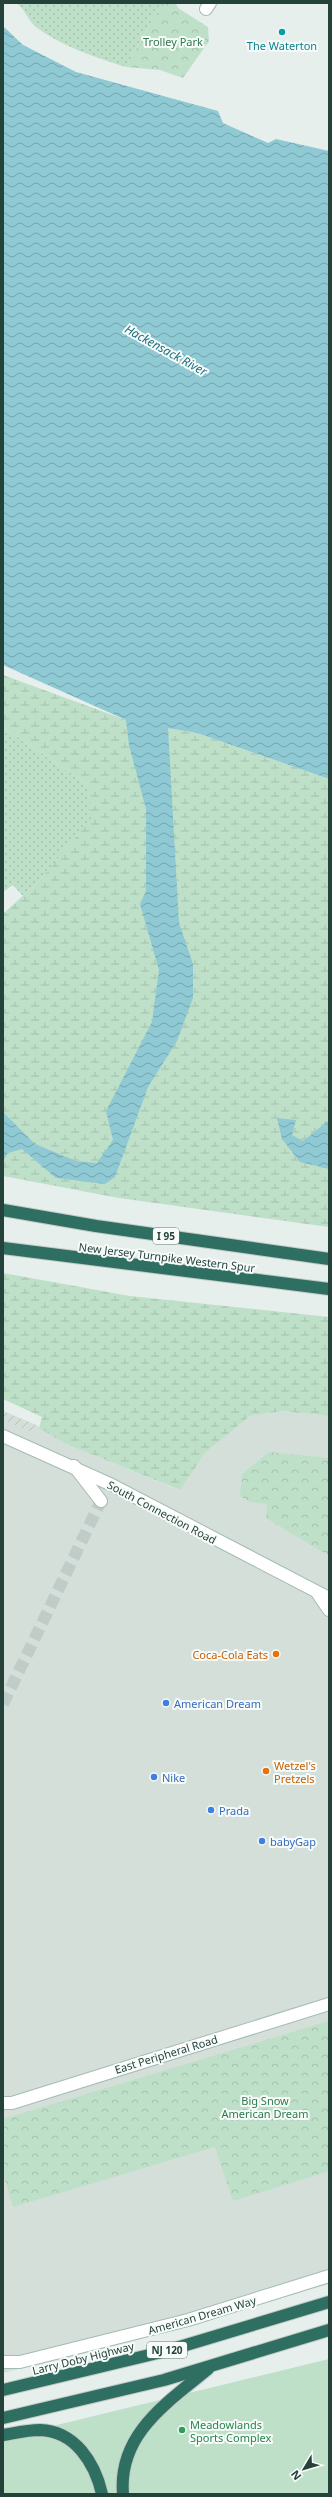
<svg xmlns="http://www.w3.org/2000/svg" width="332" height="2497" font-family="'Noto Sans',sans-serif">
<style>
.built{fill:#d4dfda}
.industrial{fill:url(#industrial-furrows)}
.grass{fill:url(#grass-dots)}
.forest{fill:url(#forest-crowns)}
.wetland{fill:url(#wetland-marsh)}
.pitch{fill:#bfe0c8}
.water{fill:url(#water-waves)}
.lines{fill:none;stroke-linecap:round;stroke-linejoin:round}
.street-tunnel{stroke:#bfccc8;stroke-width:12;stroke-dasharray:12 6;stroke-linecap:butt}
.street-casing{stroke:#a8b8b2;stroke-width:14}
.secondary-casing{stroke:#a4bbb3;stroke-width:14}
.highway-casing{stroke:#c2cac8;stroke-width:14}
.street{stroke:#fff;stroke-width:12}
.secondary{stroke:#fff;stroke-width:12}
.highway{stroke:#2f6f62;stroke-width:12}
.culture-dot{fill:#0f9aa8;stroke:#f7fbf9;stroke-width:1.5}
.food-dot{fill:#e8710a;stroke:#f7fbf9;stroke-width:1.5}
.shop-dot{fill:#3f7fe0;stroke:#f7fbf9;stroke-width:1.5}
.leisure-dot{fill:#2e9e5b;stroke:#f7fbf9;stroke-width:1.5}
.labels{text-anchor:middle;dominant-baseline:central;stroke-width:4;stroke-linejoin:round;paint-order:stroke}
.shield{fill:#f7fbf9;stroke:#637a73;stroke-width:1}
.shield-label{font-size:10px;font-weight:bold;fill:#24423a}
.park-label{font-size:11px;fill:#2d7a4b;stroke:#f7fbf9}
.culture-label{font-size:11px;fill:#0d838f;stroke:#f7fbf9}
.street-label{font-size:11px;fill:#24423a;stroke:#f7fbf9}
.food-label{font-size:11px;fill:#c56008;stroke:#f7fbf9;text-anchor:end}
.shop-label{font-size:11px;fill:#366cbe;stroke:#f7fbf9;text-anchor:start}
.leisure-label{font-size:11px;fill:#27864d;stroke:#f7fbf9;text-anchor:start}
.water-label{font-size:12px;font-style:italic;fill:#1c6f80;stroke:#f7fbf9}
</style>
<defs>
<pattern id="industrial-furrows" width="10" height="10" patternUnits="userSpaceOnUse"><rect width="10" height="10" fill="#d4dfda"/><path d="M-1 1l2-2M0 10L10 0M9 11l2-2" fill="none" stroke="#b6c1bc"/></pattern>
<pattern id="grass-dots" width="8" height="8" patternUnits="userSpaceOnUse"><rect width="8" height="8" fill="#bfe0c8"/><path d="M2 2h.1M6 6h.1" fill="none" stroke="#a4c1ad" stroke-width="1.8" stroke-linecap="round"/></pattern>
<pattern id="forest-crowns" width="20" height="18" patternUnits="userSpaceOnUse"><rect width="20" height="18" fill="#bfe0c8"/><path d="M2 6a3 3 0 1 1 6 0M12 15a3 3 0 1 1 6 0" fill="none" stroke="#a4c1ad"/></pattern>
<pattern id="wetland-marsh" width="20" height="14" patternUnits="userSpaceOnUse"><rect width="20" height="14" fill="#bfe0c8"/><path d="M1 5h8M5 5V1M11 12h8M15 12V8" fill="none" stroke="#a4c1ad"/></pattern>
<pattern id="water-waves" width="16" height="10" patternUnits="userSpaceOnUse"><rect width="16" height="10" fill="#8ec9d4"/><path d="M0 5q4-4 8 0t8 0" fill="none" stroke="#74a5ad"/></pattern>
</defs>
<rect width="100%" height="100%" fill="#e6efeb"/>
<!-- built -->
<polygon class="built" points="3,1411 36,1425 68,1445 179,1490 205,1453 250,1416 282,1411 329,1416 329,2284 196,2324 3,2373"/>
<!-- industrial -->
<polygon class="industrial" points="3,1411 36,1425 33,1433 3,1420"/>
<!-- grass -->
<g class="grass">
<path d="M16,3H162L126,67C97,58 59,45 36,27C28,20 25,9 16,3Z"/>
<polygon points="3,727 88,785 92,819 39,881 23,896 13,885 3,892"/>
</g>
<!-- forest -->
<g class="forest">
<polygon points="162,3 176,3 178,8 208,27 209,41 183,78 160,70 126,67"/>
<polygon points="269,1452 329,1458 329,1556 266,1518 267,1504 250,1502 240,1496 242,1474"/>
<polygon points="329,2021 329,2171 233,2201 215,2147 13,2207 3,2174 3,2119"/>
</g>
<!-- wetland -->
<g class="wetland">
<polygon points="3,675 126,720 197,733 329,779 329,1227 119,1198 3,1176 3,914 39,881 91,819 88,785 3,727"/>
<polygon points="3,1273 130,1296 329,1317 329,1416 282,1411 250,1416 205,1453 180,1490 68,1445 39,1428 42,1417 3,1399"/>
</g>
<!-- pitch -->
<polygon class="pitch" points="329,2359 329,2494 3,2494 3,2438"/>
<!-- water -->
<g class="water">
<polygon points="3,26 23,45 76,72 218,111 223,123 268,143 276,139 329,151 329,779 197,733 168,728 179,923 193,964 193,998 177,1041 148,1087 115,1177 105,1184 56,1178 22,1149 8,1153 3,1161 3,1112 35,1144 76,1161 97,1163 113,1140 106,1111 152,1022 159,970 140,904 146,891 146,809 129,745 126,720 3,665"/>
<polygon points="277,1118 296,1120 292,1135 303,1141 329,1120 329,1169 300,1162 282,1139"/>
</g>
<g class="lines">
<!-- street-tunnel -->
<polyline class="street-tunnel" points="3,1704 101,1501"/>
<defs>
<polyline id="street" points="74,1466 101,1501"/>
<g id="secondary">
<polyline points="206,9 210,3"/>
<polyline points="3,1436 112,1485 329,1598"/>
<polyline points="318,1594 329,1610"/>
<polyline points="3,2103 12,2103 329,2004"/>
<polyline points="3,2362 20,2362 188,2320 329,2276"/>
</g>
<g id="highway">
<polyline points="3,1210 96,1226 329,1259"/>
<polyline points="3,1248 329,1289"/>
<polyline points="3,2390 166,2351 329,2302"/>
<polyline points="3,2418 164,2380 329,2330"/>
<path d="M3,2435C15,2433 28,2430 40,2430C75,2431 95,2463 102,2494"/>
<path d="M123,2494C118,2434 167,2403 208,2369"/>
</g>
</defs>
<!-- street casing -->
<use href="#street" class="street-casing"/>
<!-- secondary casing -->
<use href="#secondary" class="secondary-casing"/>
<!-- highway casing -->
<use href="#highway" class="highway-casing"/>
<!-- street -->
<use href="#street" class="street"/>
<!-- secondary -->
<use href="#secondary" class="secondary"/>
<!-- highway -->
<use href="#highway" class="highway"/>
</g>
<!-- markers -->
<circle class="culture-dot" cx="282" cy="32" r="4"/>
<g class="food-dot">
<circle cx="276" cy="1654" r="4"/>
<circle cx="266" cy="1771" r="4"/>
</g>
<g class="shop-dot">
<circle cx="166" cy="1703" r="4"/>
<circle cx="154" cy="1777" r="4"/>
<circle cx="211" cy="1810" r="4"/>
<circle cx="262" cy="1841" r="4"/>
</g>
<circle class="leisure-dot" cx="182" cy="2430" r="4"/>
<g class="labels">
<!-- shield labels -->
<g class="shield">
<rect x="153" y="1228" width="26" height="16" rx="3"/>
<rect x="147" y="2342" width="40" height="16" rx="3"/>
</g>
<g class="shield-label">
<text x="166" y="1236">I 95</text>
<text x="167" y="2350">NJ 120</text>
</g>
<!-- park labels -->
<g class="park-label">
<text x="173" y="41">Trolley Park</text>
<text x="265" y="2100">Big Snow<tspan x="265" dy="13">American Dream</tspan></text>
</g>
<!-- culture labels -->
<g class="culture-label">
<text x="282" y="45">The Waterton</text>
</g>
<!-- street labels -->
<g class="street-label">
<text transform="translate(167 1257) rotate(7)">New Jersey Turnpike Western Spur</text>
<text transform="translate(162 1512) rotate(28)">South Connection Road</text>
<text transform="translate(166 2054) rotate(-17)">East Peripheral Road</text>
<text transform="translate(202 2315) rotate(-16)">American Dream Way</text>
<text transform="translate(83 2358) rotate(-14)">Larry Doby Highway</text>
</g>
<!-- food labels -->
<g class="food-label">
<text x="268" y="1654">Coca-Cola Eats</text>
<text x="274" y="1765" text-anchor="start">Wetzel's<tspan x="274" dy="13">Pretzels</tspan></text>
</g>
<!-- shop labels -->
<g class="shop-label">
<text x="174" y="1703">American Dream</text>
<text x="162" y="1777">Nike</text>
<text x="219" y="1810">Prada</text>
<text x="270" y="1841">babyGap</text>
</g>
<!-- leisure labels -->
<g class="leisure-label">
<text x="190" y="2424">Meadowlands<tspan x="190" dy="13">Sports Complex</tspan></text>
</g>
<!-- water labels -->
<g class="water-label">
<text transform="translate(166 350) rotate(29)">Hackensack River</text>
</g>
</g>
<!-- border -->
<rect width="332" height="2497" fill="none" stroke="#24423a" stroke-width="8"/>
<!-- north arrow -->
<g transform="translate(304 2469) rotate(232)" stroke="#f7fbf9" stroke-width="3" paint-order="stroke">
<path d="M0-3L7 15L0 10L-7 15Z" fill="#24423a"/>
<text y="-6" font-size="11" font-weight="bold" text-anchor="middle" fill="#24423a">N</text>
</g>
</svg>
